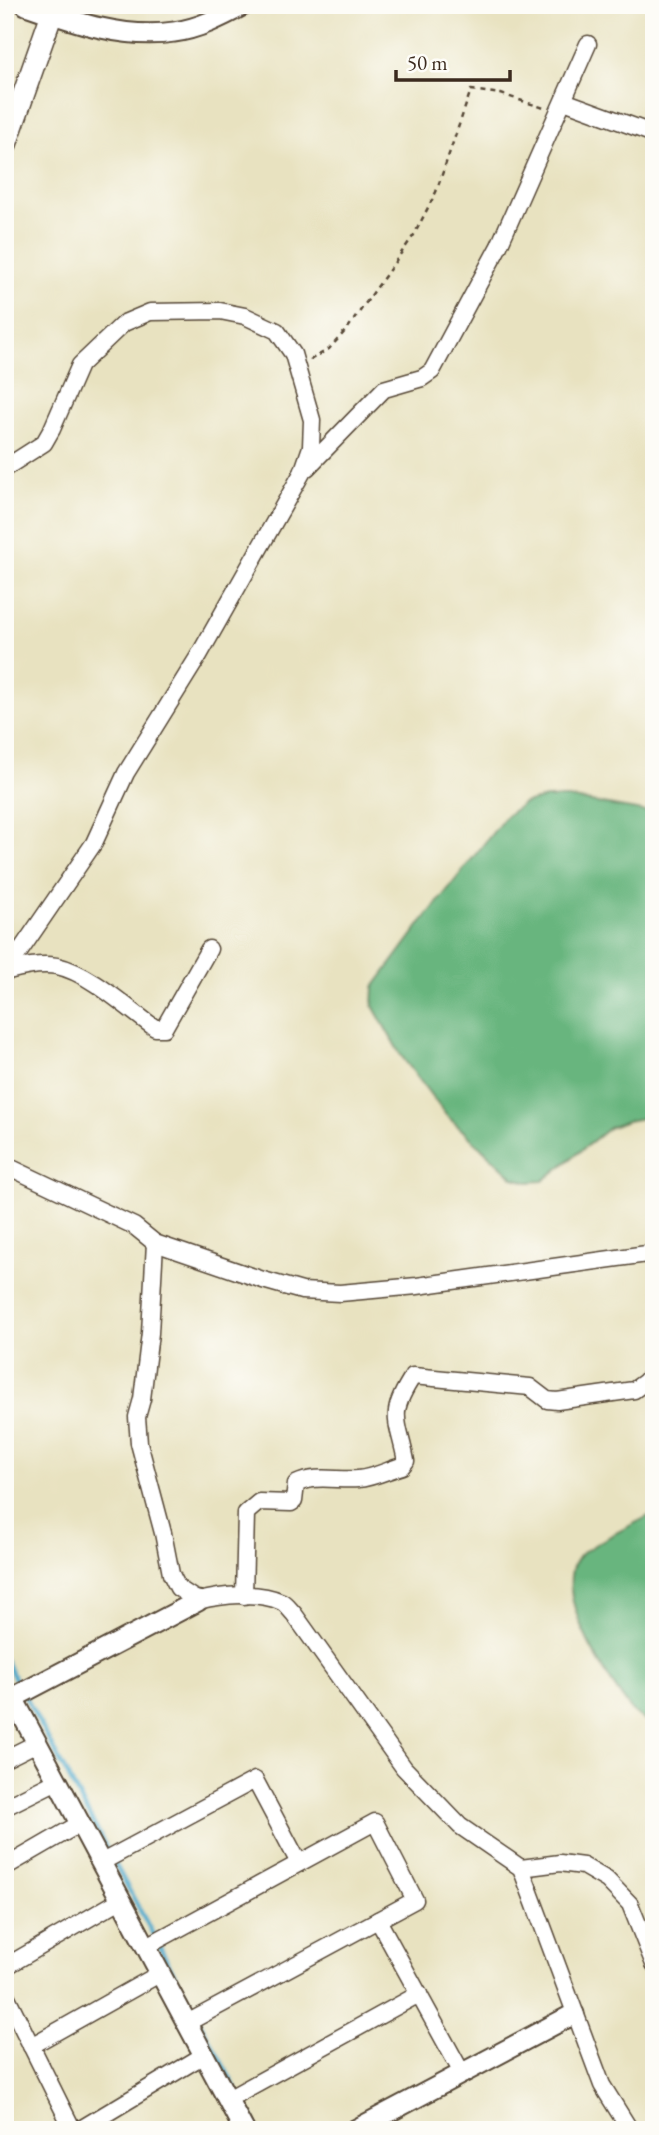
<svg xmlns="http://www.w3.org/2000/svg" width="659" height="2135" font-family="'EB Garamond',serif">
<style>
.forest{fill:#68b57e;stroke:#52704e;stroke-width:2}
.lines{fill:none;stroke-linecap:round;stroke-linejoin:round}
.stream{stroke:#4ca9cb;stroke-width:4.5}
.minor-casing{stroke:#554636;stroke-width:19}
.tertiary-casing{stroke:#554636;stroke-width:23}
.secondary-casing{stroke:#554636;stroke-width:24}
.path{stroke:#554636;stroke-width:2.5;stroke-dasharray:5 5;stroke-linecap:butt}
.minor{stroke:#fff;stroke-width:16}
.tertiary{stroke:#fff;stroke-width:19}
.secondary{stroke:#fff;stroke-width:21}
</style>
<rect width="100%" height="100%" fill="#fdfcf7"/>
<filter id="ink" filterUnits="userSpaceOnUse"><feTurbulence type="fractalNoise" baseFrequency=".0143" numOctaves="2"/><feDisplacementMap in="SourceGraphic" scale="14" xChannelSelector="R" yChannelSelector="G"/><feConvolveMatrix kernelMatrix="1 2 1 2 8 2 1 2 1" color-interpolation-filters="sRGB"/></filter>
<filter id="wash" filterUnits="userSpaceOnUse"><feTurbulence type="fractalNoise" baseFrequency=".00686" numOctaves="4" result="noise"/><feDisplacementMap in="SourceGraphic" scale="28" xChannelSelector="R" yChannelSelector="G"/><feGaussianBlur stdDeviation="1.57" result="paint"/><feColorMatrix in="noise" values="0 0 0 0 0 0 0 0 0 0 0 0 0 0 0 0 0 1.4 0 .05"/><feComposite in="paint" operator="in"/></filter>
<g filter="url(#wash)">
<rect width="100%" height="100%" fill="#e8e2c0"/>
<!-- forest -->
<g class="forest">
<polygon points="546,798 568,798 654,813 654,1116 627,1121 609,1128 543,1181 527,1182 514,1178 446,1115 400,1054 373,1006 374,987 422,922 506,816 524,803"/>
<path d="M654,1513V1728C646,1721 636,1715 629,1707C607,1677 549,1592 579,1556C590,1544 637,1523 654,1513Z"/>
</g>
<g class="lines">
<!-- stream -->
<g class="stream">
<polyline points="5,1660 20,1688"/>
<polyline points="25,1696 236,2089"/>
<polyline points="240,2097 258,2130"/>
</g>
</g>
</g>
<g filter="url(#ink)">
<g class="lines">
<defs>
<g id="minor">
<polyline points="564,101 654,134"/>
<polyline points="5,468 44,443 52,429 80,365 124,323 150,312 220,311 245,316 277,331 293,354 312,420 311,447 302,473 198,657 126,773 94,843 5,973"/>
<polyline points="307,468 384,389 422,378 432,371 499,246 588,44"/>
<path d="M8,971C23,967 40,963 57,966C90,973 127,1008 155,1028H164L209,949"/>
<polyline points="5,1165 134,1226 155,1243 263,1280 302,1291 340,1293 417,1286 654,1253"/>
<path d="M155,1243L150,1333L142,1399L137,1417L139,1443L163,1533L171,1574L178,1588L198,1601C222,1595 258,1591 282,1602C286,1604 290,1610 294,1614L404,1768L460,1826L521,1868L602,2085L630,2130"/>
<path d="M244,1596L246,1513L259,1502L291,1503L294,1501L296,1484C316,1474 337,1481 358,1479C373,1478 388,1470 402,1466L406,1461C398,1419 387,1416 413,1376L530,1387L547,1400L557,1401L634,1390L645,1382L654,1371"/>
<polyline points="5,1759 37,1743"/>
<polyline points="5,1807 57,1781"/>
<polyline points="102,1862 255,1780 299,1863"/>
<polyline points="5,1867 81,1823"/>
<polyline points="521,1868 560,1863 583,1866 607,1880 630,1904 654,1964"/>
<polyline points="147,1946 375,1822 415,1900 378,1920 462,2073"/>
<polyline points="5,1967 122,1899"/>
<polyline points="5,1993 73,2130"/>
<polyline points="187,2023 378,1920"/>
<polyline points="31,2046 161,1973"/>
<polyline points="228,2099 419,1994"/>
<polyline points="79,2130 204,2055"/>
</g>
<g id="tertiary">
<path d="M26,5C72,21 124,40 174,32C198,29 222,17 244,5"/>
<polyline points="13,1698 244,2130"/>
<polyline points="5,1702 198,1601"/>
<polyline points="355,2130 574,2014"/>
</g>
<polyline id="secondary" points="5,147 55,5"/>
</defs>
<!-- minor casing -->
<use href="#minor" class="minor-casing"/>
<!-- tertiary casing -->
<use href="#tertiary" class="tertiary-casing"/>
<!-- secondary casing -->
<use href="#secondary" class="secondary-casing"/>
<!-- path -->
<polyline class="path" points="310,360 329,349 348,328 414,235 436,192 471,90 501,94 544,108"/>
<!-- minor -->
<use href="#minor" class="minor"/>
<!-- tertiary -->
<use href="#tertiary" class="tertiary"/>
<!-- secondary -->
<use href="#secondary" class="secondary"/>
</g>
</g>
<!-- margin -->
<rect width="659" height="2135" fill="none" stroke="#fdfcf7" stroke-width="28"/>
<!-- scale -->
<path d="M396 70v10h114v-10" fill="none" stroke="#3b2a1e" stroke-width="3.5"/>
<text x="407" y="70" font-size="21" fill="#3b2a1e" stroke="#fdfcf7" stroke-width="5" paint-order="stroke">50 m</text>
</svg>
